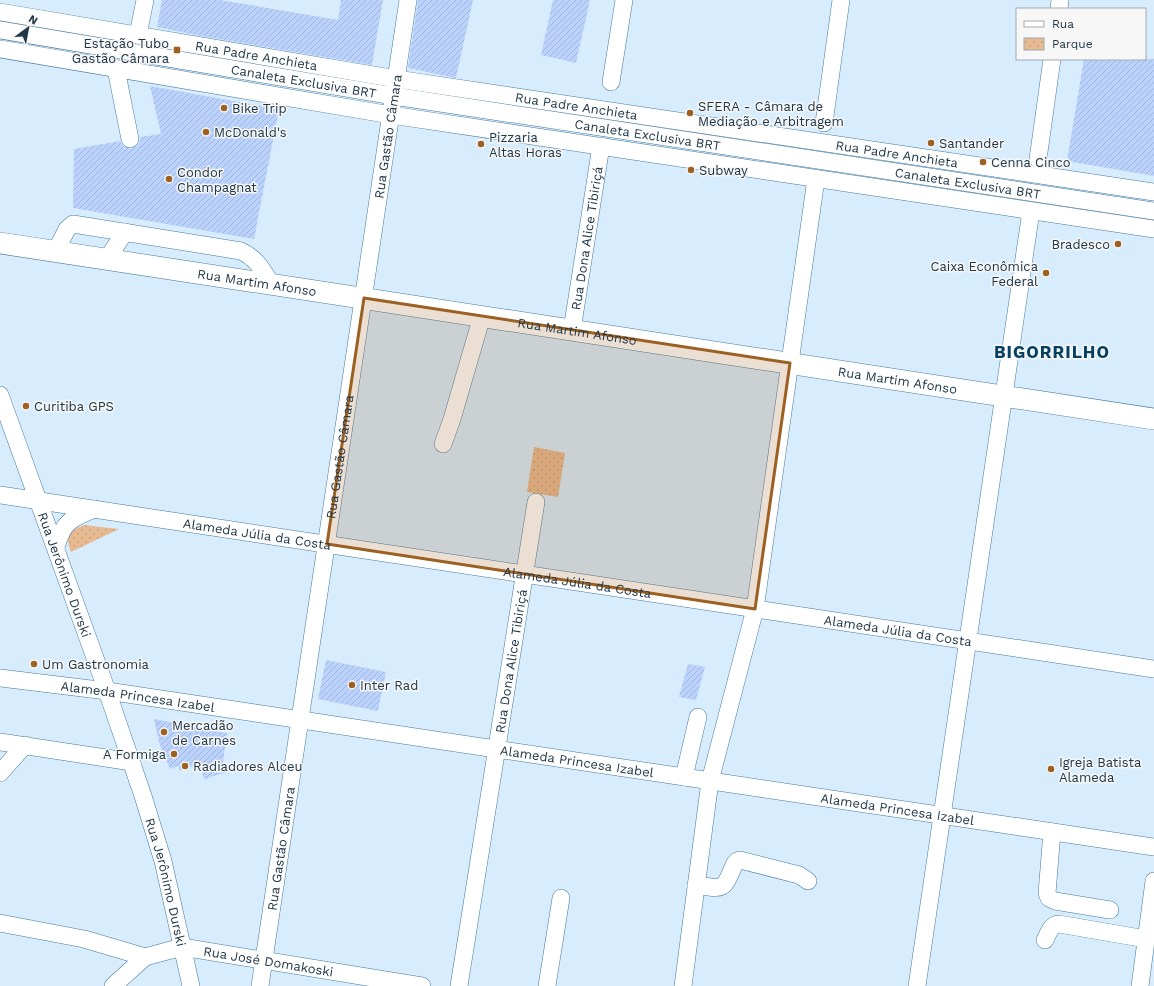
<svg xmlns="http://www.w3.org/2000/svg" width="1154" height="986" font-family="'Work Sans',sans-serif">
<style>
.park{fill:url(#park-dots)}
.building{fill:url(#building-hatch)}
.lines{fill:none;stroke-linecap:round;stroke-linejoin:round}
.minor-casing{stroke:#44789e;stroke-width:18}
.major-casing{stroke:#44789e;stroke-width:22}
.minor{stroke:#fff;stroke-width:17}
.major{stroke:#fff;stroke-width:21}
.marked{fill:#9c6122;fill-opacity:0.2;stroke:#9c6122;stroke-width:3;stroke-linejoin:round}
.poi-dot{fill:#9c6122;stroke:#f7f7f7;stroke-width:1.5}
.labels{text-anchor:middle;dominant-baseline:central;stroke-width:3;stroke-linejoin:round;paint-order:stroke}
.poi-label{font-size:13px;fill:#213747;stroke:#f7f7f7;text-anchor:start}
.street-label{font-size:13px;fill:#213747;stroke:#f7f7f7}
.district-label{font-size:17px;font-weight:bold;letter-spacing:1px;fill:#064164;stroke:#f7f7f7}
</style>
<defs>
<pattern id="park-dots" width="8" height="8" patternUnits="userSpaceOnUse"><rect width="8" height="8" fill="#e8ba92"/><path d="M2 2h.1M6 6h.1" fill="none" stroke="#c7a07f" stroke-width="1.8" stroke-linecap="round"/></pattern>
<pattern id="building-hatch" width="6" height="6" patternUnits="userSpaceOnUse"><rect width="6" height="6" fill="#bbd2fd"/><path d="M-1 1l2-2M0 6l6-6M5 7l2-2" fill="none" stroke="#a0b5da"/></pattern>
</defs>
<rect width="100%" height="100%" fill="#d7edfe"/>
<!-- park -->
<g class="park">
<polygon points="534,447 565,453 558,497 527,492"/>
<path d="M84,525L119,529L71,552C65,537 68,531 84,525Z"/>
</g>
<!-- building -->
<g class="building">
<polygon points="162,0 220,0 338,20 341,0 383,0 372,65 201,36 157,27"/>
<polygon points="418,0 473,0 456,78 408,68"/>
<polygon points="553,0 590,0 576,63 541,55"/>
<polygon points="1084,59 1154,59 1154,176 1067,161"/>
<polygon points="150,86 279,109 254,239 73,208 74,149 120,141 123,146 126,148 132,149 137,146 140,142 140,137 161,134"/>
<polygon points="326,660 386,672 378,711 318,699"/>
<polygon points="688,664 705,667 696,700 679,697"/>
<polygon points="154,719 227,733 223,762 227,772 204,779 199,764 180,771 178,766 170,769 159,742"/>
</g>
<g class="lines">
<defs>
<g id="minor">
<polyline points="1059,9 1060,0"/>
<path id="s1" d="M0,12L397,79L1154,192"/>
<path id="s2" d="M0,30L394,96L1154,211"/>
<polyline points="138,35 145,0"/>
<polyline points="0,49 391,115 1154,229"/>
<polyline points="116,69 130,139"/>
<polyline points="611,82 624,0"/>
<polyline points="824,123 841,0"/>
<polyline points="1038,159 1052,59"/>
<path d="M56,251L67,229L73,224L241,251C257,259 262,269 271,284"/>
<polyline points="107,259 125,232"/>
<path id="s3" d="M572,330L601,146"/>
<path id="s4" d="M0,395L107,691L143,796L163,861L191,986"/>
<polyline points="443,444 452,419 482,316"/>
<path id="s5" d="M0,495L1154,669"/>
<path d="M56,547C63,522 71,518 95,509"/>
<path id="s6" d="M0,678L107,691L1154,847"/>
<polyline points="0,742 132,762"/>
<polyline points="0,773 25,745"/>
<polyline points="684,777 698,717"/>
<polyline points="1052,832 1047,893 1049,898 1055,901 1110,910"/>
<path d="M696,885C726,890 723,890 735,863L737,861L740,860L799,875L808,881"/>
<path id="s7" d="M0,923L84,939L145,957L182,947L422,986"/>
<path d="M1045,940C1048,934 1051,924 1059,924L1146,939"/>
<polyline points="113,986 145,957"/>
<path id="s8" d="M260,986L408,0"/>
<path id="s9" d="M459,986L536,502"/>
<polyline points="547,986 561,898"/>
<polyline points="683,986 710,781 755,609 816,179"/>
<polyline points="917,986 1031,211"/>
<polyline points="1140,986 1154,881"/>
</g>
<g id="major">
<path id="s10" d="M0,243L1154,419"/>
</g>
</defs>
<!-- minor casing -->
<use href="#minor" class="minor-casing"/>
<!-- major casing -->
<use href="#major" class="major-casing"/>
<!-- minor -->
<use href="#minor" class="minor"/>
<!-- major -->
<use href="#major" class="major"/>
</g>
<!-- marked area -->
<path class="marked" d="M364,298L790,363L755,609L327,544Z"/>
<!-- markers -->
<g class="poi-dot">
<rect x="173" y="46" width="8" height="8" rx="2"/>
<circle cx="224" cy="108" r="4"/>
<circle cx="690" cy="113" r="4"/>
<circle cx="206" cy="132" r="4"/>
<circle cx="931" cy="143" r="4"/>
<circle cx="481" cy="144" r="4"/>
<circle cx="983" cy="162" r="4"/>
<circle cx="691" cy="170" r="4"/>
<circle cx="169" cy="179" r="4"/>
<circle cx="1118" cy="244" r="4"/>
<circle cx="1046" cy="273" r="4"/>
<circle cx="26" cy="406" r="4"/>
<circle cx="34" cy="664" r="4"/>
<circle cx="352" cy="685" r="4"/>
<circle cx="164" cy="732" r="4"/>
<circle cx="174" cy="754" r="4"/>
<circle cx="185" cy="766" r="4"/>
<circle cx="1051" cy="769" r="4"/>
</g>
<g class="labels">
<!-- poi labels -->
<g class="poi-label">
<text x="169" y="43" text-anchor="end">Estação Tubo<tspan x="169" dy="15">Gastão Câmara</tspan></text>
<text x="698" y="106">SFERA - Câmara de<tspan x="698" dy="15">Mediação e Arbitragem</tspan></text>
<text x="232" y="108">Bike Trip</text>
<text x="214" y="132">McDonald's</text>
<text x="489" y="137">Pizzaria<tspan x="489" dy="15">Altas Horas</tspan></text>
<text x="939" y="143">Santander</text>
<text x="991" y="162">Cenna Cinco</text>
<text x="699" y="170">Subway</text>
<text x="177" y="172">Condor<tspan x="177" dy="15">Champagnat</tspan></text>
<text x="1110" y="244" text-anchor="end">Bradesco</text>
<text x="1038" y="266" text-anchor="end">Caixa Econômica<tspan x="1038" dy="15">Federal</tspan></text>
<text x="34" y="406">Curitiba GPS</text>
<text x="42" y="664">Um Gastronomia</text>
<text x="360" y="685">Inter Rad</text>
<text x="172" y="725">Mercadão<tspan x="172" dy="15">de Carnes</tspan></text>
<text x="166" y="754" text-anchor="end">A Formiga</text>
<text x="1059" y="762">Igreja Batista<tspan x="1059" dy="15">Alameda</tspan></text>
<text x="193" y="766">Radiadores Alceu</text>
</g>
<!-- street labels -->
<g class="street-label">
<text stroke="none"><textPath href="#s1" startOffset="260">Rua Padre Anchieta</textPath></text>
<text stroke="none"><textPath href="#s2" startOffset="308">Canaleta Exclusiva BRT</textPath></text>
<text stroke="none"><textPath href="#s1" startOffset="584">Rua Padre Anchieta</textPath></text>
<text stroke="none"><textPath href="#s2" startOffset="656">Canaleta Exclusiva BRT</textPath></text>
<text stroke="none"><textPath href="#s8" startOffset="859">Rua Gastão Câmara</textPath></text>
<text stroke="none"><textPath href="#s1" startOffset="908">Rua Padre Anchieta</textPath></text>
<text stroke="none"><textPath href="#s2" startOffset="980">Canaleta Exclusiva BRT</textPath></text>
<text stroke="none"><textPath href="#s3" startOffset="93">Rua Dona Alice Tibiriçá</textPath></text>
<text stroke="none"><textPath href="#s10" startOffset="260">Rua Martim Afonso</textPath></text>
<text stroke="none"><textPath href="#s10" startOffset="584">Rua Martim Afonso</textPath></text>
<text stroke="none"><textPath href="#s10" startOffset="908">Rua Martim Afonso</textPath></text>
<text stroke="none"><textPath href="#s8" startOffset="535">Rua Gastão Câmara</textPath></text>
<text stroke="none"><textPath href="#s5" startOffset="260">Alameda Júlia da Costa</textPath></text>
<text stroke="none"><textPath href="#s4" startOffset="191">Rua Jerônimo Durski</textPath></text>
<text stroke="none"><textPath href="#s5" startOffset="584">Alameda Júlia da Costa</textPath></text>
<text stroke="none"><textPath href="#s5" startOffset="908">Alameda Júlia da Costa</textPath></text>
<text stroke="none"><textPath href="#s9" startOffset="329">Rua Dona Alice Tibiriçá</textPath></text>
<text stroke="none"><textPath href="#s6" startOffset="139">Alameda Princesa Izabel</textPath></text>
<text stroke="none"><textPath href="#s6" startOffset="583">Alameda Princesa Izabel</textPath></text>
<text stroke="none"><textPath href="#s6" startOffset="907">Alameda Princesa Izabel</textPath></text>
<text stroke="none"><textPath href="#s8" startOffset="139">Rua Gastão Câmara</textPath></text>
<text stroke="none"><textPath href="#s4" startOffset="515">Rua Jerônimo Durski</textPath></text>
<text stroke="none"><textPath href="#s7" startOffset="275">Rua José Domakoski</textPath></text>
</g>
<!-- district labels -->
<g class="district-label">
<text x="1052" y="352">BIGORRILHO</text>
</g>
</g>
<!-- legend -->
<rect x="1016" y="8" width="130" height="52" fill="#f7f7f7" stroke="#a1aab1"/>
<rect x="1024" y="21" width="20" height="6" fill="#ffffff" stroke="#a1aab1"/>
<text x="1052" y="28" font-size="12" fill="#213747">Rua</text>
<rect x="1024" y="38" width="20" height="12" fill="url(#park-dots)" stroke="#a1aab1"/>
<text x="1052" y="48" font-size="12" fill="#213747">Parque</text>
<!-- north arrow -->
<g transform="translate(28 28) rotate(32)" stroke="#f7f7f7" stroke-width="3" paint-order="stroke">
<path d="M0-3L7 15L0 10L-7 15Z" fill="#213747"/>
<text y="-6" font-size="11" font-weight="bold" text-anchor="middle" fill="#213747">N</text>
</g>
</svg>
